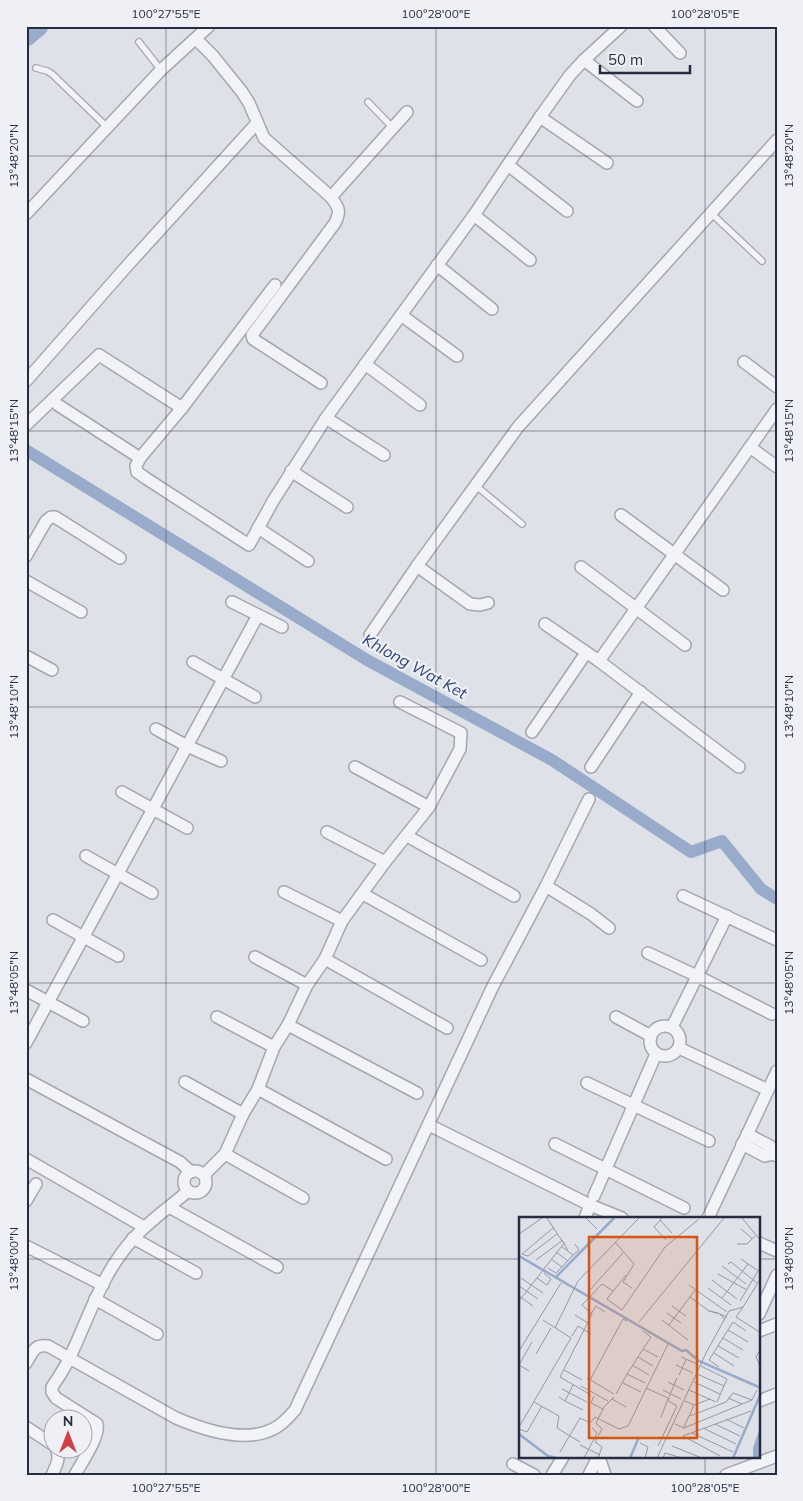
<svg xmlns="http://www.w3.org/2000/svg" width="803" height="1501" font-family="Mulish,sans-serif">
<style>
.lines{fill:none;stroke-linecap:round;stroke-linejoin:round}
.canal{stroke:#98abca;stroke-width:12}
.river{stroke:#98abca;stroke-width:21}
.service-casing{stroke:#a3a7b2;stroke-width:8}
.minor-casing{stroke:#a3a7b2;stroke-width:14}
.service{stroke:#f1f3f7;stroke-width:5.5}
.minor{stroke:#f1f3f7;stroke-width:11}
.ticks{fill:none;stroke:#272d40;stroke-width:1;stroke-opacity:0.45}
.labels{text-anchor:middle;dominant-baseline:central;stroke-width:4.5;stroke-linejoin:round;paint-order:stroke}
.water-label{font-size:16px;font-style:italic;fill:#304775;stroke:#eef0f6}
.inset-river{fill:none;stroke:#98abca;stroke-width:2.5}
.inset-road{fill:none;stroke:#9599a5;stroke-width:1}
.view{fill:#d55511;fill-opacity:0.15;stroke:#d55511;stroke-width:2.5}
.inset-edge{fill:none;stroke:#272d40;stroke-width:2.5}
.neatline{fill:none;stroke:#272d40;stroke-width:2}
.ticks-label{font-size:12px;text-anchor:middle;fill:#272d40}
</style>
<rect width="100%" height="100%" fill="#dee1e8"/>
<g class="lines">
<!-- canal -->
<polyline class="canal" points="26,450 367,660 552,760 691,852 722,841 761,889 777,899"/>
<!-- river -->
<polyline class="river" points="26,36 38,26"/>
<defs>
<g id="service">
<polyline points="139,42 161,70"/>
<polyline points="36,68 47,71 52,74 107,127"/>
<polyline points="368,102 393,128"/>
<polyline points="711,213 762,261"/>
<polyline points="475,485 522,524"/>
</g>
<g id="minor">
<polyline points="654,26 680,53"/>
<path d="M196,39L213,56L242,92L249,103L264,138L331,197C339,208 341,211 335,223L252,335L253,339L321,383"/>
<polyline points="584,60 637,101"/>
<polyline points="540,117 607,163"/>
<polyline points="508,165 567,211"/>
<polyline points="331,197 407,112"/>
<polyline points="26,214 161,70 209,26"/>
<polyline points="474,215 530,260"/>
<polyline points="437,265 492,309"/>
<polyline points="275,285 182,408 140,458 136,466 137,472 147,479 249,545 273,501 326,418 474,215 540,117 570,75 584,60 621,26"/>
<polyline points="401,315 457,356"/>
<polyline points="744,362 777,387"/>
<polyline points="365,364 420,405"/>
<polyline points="26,381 127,266 257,123"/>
<polyline points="58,405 140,458"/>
<polyline points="326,418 384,455"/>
<polyline points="26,425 99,355 182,408"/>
<polyline points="750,447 777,467"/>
<polyline points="291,471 347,507"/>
<polyline points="621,515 723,590"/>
<polyline points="258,528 308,561"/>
<polyline points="26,556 46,521 51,517 55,517 120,558"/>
<polyline points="417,566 470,604 480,605 488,603"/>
<polyline points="581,567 685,645"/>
<polyline points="26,581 81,612"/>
<polyline points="232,602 258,615"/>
<polyline points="545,624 599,661 739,767"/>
<polyline points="370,635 417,566 518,427 777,140"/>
<polyline points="26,656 52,670"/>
<polyline points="599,661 777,409"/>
<polyline points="193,662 255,697"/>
<polyline points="400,702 461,733 460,749 429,807 385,862 342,921 325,959 307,985 288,1025 417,1093"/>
<polyline points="156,729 187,746 221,761"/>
<polyline points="532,732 586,653"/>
<polyline points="355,767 429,807"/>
<polyline points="591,767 641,692"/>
<polyline points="122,792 187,828"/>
<polyline points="327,832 385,862"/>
<polyline points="407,836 514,896"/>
<polyline points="86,856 152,893"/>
<polyline points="546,886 591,914 609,928"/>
<polyline points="284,892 342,921"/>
<polyline points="363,894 481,960"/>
<polyline points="683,896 777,940"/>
<polyline points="53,920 118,956"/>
<polyline points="648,953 697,976 772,1014"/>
<polyline points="255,957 307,985"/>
<polyline points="325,959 447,1028"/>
<polyline points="26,990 83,1021"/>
<polyline points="217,1017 274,1047"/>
<polyline points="616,1017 651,1036"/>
<circle cx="665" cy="1041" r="15"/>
<polyline points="672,1027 727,916"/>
<polyline points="26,1043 258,615 282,627"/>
<polyline points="679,1048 768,1090"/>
<polyline points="26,1079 180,1162 191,1172"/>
<polyline points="185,1082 243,1114"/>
<polyline points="587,1083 709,1141"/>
<polyline points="258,1089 386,1159"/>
<polyline points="429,1125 590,1205 622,1218"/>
<polyline points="747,1134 770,1146 773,1154"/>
<polyline points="555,1144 684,1208"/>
<polyline points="742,1144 765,1156 773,1154 777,1156"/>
<polyline points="225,1154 303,1198"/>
<polyline points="26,1159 144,1227"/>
<circle cx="195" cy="1182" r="11"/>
<polyline points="204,1175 225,1154 243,1114 258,1089 274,1047 288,1025"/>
<polyline points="594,1196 656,1054"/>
<polyline points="26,1201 36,1184"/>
<polyline points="169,1207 277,1267"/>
<polyline points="585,1218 590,1205"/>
<polyline points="708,1218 777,1071"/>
<polyline points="133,1238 196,1273"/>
<polyline points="759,1243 777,1251"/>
<polyline points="26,1246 103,1285"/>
<polyline points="95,1299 157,1334"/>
<polyline points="759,1314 777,1275"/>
<polyline points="759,1331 777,1324"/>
<path d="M26,1363C33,1352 34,1344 48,1346L176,1418C204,1430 247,1444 275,1428C283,1424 289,1417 295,1410L493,986L546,886L589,799"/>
<polyline points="759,1401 777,1394"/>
<polyline points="26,1427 52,1444"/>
<polyline points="599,1457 605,1475"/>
<polyline points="513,1464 534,1475"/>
<path d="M52,1475C56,1466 61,1458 56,1448"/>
<path d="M75,1475C81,1463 100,1437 97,1424L56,1398L52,1392V1387C58,1378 65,1368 70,1357C89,1317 102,1273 133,1239C149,1221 170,1207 188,1191"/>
<polyline points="552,1475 563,1457"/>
<polyline points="589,1475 598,1457"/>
<polyline points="726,1475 777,1456"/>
</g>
</defs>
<!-- service casing -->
<use href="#service" class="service-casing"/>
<!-- minor casing -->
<use href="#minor" class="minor-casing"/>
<!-- service -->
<use href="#service" class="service"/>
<!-- minor -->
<use href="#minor" class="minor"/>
</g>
<!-- ticks -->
<path class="ticks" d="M166,26V1475M436,26V1475M705,26V1218M26,156H777M26,431H777M26,707H777M26,983H777M26,1259H520M759,1259H777M705,1457V1475"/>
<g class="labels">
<!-- water labels -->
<g class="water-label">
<text transform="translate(415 666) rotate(29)">Khlong Wat Ket</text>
</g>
</g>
<!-- overview -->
<g transform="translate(519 1217)">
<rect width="241" height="241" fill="#dee1e8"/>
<path d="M241,210V241H234V231Z" fill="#98abca"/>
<path class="inset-river" d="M0,39L163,134L167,133L180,144L242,171M37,60L95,1M0,217L29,239L38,241M111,241L120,220M214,241L242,176"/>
<path class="inset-road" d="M28,1L49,33M67,1L78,12M143,1L135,10L147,23M223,1L242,24M141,3L153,16M34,11L3,37L9,39L38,17M222,12L234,22M0,17L23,1M96,25L115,47L104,65L113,71M218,27H228L236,19M42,29L54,38L60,33L56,27M37,35L49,44M222,42L238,53M17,43L44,23M209,47L212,45L238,66M203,49L227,67M43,50L54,38M29,51L37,56L43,50L32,42M199,57L228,73M107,58L88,82L103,93L146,30L180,2M2,61L24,76M18,61L28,68L32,62L25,56M193,63L218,82M170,68L208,95M0,69L19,82M189,71L212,88M70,74L104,36M0,79L14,89M171,80L190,94M203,81L229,47M0,84L46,25M221,84L242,49M153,89L167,99M224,90L217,100L242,116M148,96L162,106M199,96L190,94L201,97M72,97L77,89L86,95M56,98L69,106M143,103L169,123M206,103L201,97L208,100M120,105L205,1M150,108L176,73M36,111L59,64L120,1M209,113L229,125M124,114L132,120L108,157L126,166M53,119L59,109L72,117M204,121L224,133M199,129L220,141M242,131L237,140L242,151M124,132L139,140M0,134L42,66M195,136L215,149M17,137L32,111M119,140L134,149M162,140L178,147M113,148L130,158M157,148L174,156M182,149L208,162L198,185M200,150L190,143L214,105L227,114M45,153L63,163M10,154L0,148L13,125M178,157L205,169M160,158L167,143M68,161L95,177M71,163L104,102L108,104M149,165L165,173M175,165L201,177M104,166L122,175M62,169L89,184M127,171L151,182M43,172L68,185M144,173L162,182M170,173L197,185M97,177L108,157M72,178L41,160L73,97L63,88L83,67L94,74M75,179L72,186L84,192M40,180L46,184L54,168M150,180L158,161M209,181L223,187M93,182L107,190M46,184L64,193M166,184L175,188L191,182M15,185L40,199L38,211L61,225M171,199L207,185L214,176L233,183M142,200L149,182M207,202L225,211M156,207L165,211L233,183L238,173M196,207L221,219M0,210L52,121L24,103M165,210L175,188M184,211L217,227M0,212L8,215L23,189M173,216L214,235M121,226L129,230L126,241M61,228L81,238M139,229L158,189L148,183M153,229L183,241M41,235L61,201L71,206L76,200L100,212L109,209L149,127M201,239L164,219L232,194M65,241L78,216L73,211M79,241L83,230L76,225L83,212L77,206L85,190L95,180M138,241L187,136L210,94L224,90L242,61M144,241L146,236L163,241"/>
<path class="view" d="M70,20H178V221H70Z"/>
<rect width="241" height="241" class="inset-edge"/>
</g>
<!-- border -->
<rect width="803" height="1501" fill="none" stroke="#eef0f6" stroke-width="55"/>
<!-- north arrow -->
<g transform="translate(68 1434)"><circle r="24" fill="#eef0f6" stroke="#9ea2ad"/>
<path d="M0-4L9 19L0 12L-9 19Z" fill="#d13f45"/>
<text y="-8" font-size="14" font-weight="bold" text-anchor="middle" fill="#272d40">N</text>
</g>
<!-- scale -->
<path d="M600 65v8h90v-8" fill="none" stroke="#272d40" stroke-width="2.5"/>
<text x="608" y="65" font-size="15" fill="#272d40" stroke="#eef0f6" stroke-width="4" paint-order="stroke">50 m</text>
<rect x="28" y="28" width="748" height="1446" class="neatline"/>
<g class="ticks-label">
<text x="166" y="18">100°27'55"E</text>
<text x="436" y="18">100°28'00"E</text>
<text x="705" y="18">100°28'05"E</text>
<text transform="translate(14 156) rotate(-90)" y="4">13°48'20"N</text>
<text transform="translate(789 156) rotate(-90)" y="4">13°48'20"N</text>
<text transform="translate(14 431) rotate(-90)" y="4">13°48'15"N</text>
<text transform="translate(789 431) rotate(-90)" y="4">13°48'15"N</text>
<text transform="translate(14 707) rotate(-90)" y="4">13°48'10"N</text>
<text transform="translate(789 707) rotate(-90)" y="4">13°48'10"N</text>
<text transform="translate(14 983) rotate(-90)" y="4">13°48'05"N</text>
<text transform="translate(789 983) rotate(-90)" y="4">13°48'05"N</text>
<text transform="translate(14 1259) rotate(-90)" y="4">13°48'00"N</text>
<text transform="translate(789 1259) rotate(-90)" y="4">13°48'00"N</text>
<text x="166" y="1492">100°27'55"E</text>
<text x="436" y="1492">100°28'00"E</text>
<text x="705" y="1492">100°28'05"E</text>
</g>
</svg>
